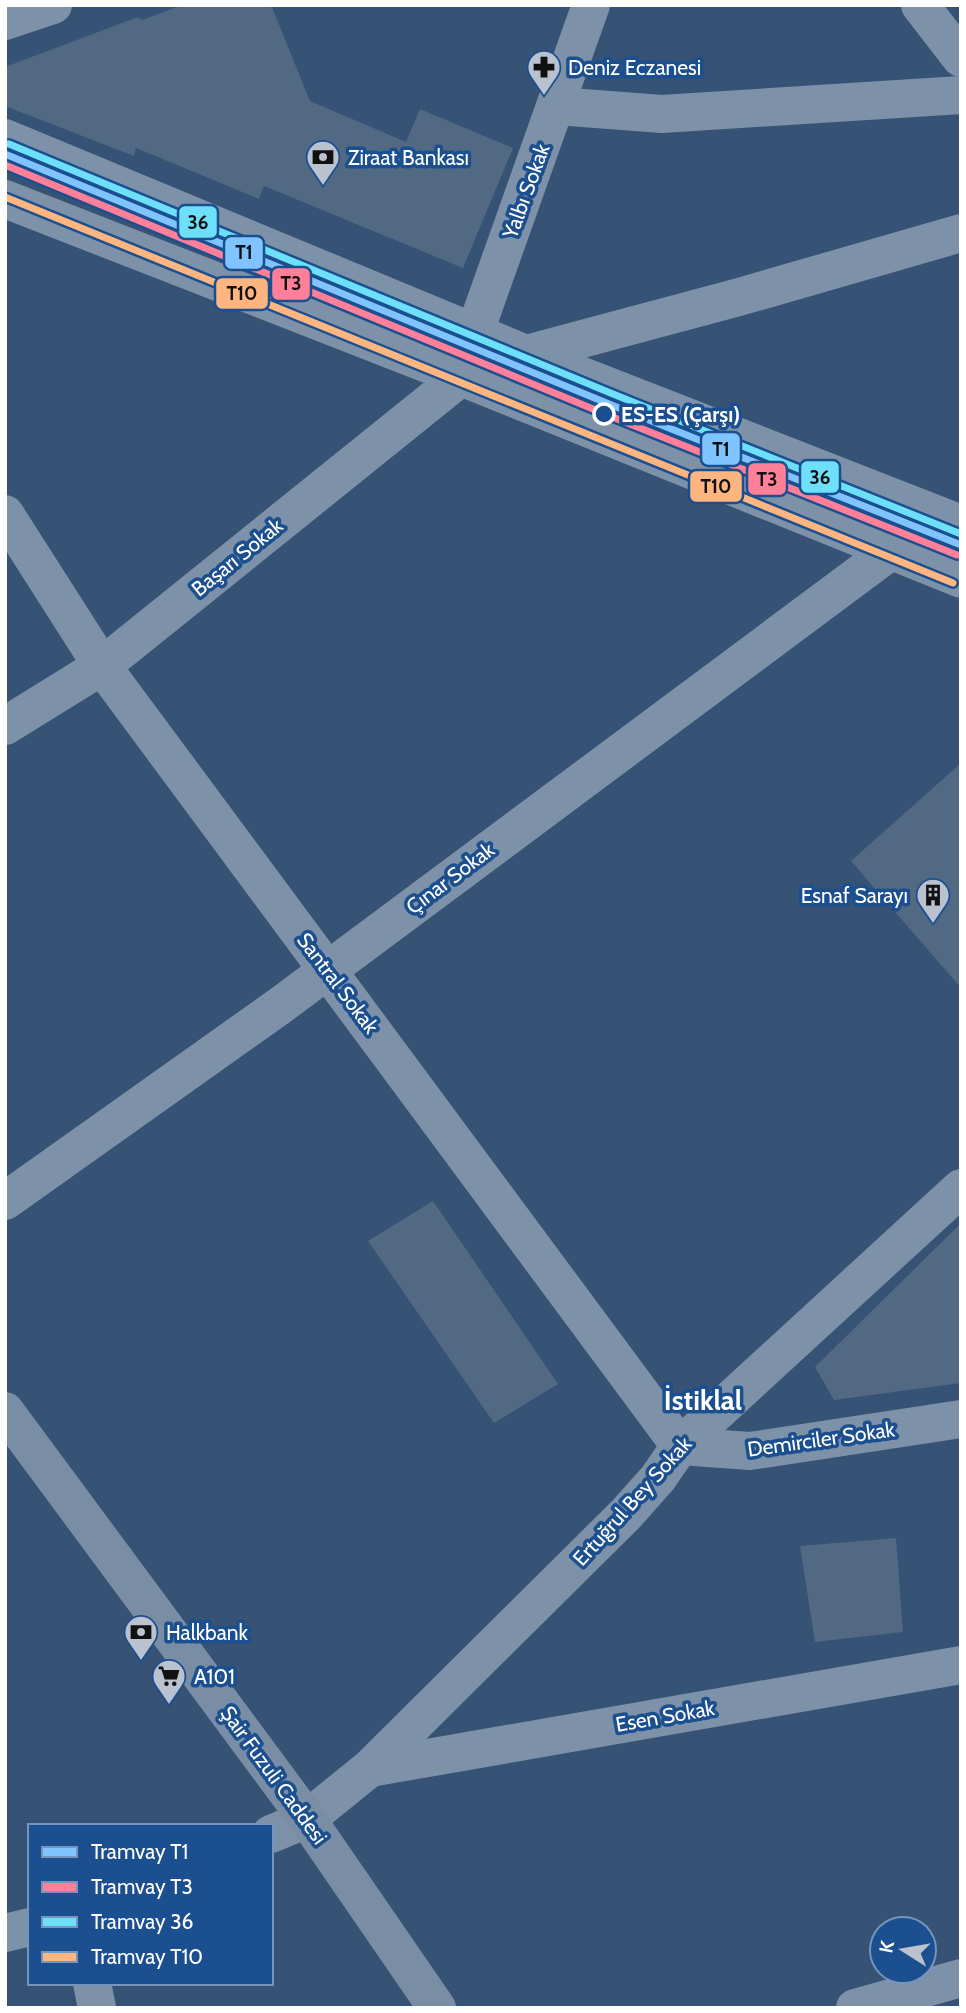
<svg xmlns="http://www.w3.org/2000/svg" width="966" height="2013" font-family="Cabin,sans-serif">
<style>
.building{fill:#526984}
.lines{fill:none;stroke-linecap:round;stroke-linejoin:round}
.street{stroke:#7d92a8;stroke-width:38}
.secondary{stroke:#798da4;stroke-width:38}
.tram-1-casing{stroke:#1b4f8f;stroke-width:12}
.tram-2-casing{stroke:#1b4f8f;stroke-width:12}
.tram-3-casing{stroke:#1b4f8f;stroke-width:12}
.tram-4-casing{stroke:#1b4f8f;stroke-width:12}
.tram-1{stroke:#80c4ff;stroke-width:7}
.tram-2{stroke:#ff8098;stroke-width:7}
.tram-3{stroke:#6ddff8;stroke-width:7}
.tram-4{stroke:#ffb580;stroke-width:7}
.stop-dot{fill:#1b4f8f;stroke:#fff;stroke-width:3.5}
.labels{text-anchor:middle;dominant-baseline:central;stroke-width:7;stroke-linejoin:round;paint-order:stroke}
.poi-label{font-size:21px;fill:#fff;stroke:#1b4f8f;text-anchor:start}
.street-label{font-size:21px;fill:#fff;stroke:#1b4f8f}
.stop-label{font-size:21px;font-weight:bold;fill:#fff;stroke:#1b4f8f;text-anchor:start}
.district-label{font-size:28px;font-weight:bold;fill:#fff;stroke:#1b4f8f}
.line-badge{stroke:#1b4f8f;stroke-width:2.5}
.pale-badge-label{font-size:19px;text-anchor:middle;font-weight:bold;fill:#111}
</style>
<rect width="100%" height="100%" fill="#365274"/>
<!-- building -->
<g class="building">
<polygon points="182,5 271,5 310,101 406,142 420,109 513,148 463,268 264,186 259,199 136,148 134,156 5,106 5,67 138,17 142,20"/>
<polygon points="961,763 961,988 851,861"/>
<polygon points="433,1201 558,1384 494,1423 368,1241"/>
<polygon points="961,1223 961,1383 834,1400 815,1367"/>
<polygon points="896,1538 903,1632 815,1642 800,1546"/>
</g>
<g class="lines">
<!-- street -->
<g class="street">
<polyline points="920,5 961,58"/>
<polyline points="5,21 53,5"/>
<polyline points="557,106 662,114 961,95"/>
<polyline points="5,138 526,354 961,524"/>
<polyline points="5,199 461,377 961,579"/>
<polyline points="467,354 591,5"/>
<polyline points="5,514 102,666 680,1446"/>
<polyline points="5,726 102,666 461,377 526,354 739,297 961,233"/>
<polyline points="5,1201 281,1005 892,550"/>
<polyline points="680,1446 750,1451 961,1419"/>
<polyline points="370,1768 961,1665"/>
<polyline points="271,1834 307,1819 370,1768 626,1514 658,1478 680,1446 961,1188"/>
<polyline points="5,1933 30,1927"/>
<polyline points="92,1983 97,2008"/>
<polyline points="855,2008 961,1978"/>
</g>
<!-- secondary -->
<polyline class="secondary" points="5,1411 307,1819 437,2008"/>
<defs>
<polyline id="tram-1" points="5,154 609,404 961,545"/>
<polyline id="tram-2" points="5,165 605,414 957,555"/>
<polyline id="tram-3" points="9,144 613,394 961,534"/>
<polyline id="tram-4" points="5,197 953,583"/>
</defs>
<!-- tram-1 casing -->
<use href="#tram-1" class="tram-1-casing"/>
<!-- tram-2 casing -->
<use href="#tram-2" class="tram-2-casing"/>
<!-- tram-3 casing -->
<use href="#tram-3" class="tram-3-casing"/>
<!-- tram-4 casing -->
<use href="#tram-4" class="tram-4-casing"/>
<!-- tram-1 -->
<use href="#tram-1" class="tram-1"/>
<!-- tram-2 -->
<use href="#tram-2" class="tram-2"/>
<!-- tram-3 -->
<use href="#tram-3" class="tram-3"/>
<!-- tram-4 -->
<use href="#tram-4" class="tram-4"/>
</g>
<!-- icons -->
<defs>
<symbol id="pharmacy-pin" viewBox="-11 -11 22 30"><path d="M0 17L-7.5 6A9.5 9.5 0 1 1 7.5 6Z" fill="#b9c2ce" stroke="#1b4f8f"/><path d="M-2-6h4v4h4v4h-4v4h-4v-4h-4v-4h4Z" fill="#111"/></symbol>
<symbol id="bank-pin" viewBox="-11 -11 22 30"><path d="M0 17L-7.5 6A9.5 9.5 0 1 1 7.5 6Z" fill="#b9c2ce" stroke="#1b4f8f"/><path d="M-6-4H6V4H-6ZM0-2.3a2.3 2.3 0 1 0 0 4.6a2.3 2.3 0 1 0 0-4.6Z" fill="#111"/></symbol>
<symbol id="building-pin" viewBox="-11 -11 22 30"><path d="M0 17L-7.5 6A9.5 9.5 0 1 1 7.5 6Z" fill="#b9c2ce" stroke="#1b4f8f"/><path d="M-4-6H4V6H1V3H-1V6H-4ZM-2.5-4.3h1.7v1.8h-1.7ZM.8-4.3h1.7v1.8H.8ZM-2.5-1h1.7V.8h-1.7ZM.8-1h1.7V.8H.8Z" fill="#111"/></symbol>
<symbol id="supermarket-pin" viewBox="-11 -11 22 30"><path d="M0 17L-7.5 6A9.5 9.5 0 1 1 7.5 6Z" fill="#b9c2ce" stroke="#1b4f8f"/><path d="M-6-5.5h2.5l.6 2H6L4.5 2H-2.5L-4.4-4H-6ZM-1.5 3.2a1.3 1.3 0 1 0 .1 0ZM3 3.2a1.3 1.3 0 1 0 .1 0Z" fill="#111"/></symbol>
</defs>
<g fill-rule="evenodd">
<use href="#pharmacy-pin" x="525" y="48" width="38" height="52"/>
<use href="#bank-pin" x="304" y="138" width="38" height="52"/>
<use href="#building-pin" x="914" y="876" width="38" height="52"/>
<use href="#bank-pin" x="122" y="1613" width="38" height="52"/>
<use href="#supermarket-pin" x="150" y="1657" width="38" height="52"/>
</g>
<!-- markers -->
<circle class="stop-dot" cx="604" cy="414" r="10"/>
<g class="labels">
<!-- poi labels -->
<g class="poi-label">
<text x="568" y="67">Deniz Eczanesi</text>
<text x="348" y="157">Ziraat Bankası</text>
<text x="908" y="895" text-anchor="end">Esnaf Sarayı</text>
<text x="166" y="1632">Halkbank</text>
<text x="194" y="1676">A101</text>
</g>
<!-- street labels -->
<g class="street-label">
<text transform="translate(526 191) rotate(-70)">Yalbı Sokak</text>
<text transform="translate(237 557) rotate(-39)">Başarı Sokak</text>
<text transform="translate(450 878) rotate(-37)">Çınar Sokak</text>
<text transform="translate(338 983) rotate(53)">Santral Sokak</text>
<text transform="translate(821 1439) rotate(-8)">Demirciler Sokak</text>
<text transform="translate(632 1501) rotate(-48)">Ertuğrul Bey Sokak</text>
<text transform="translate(665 1716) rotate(-10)">Esen Sokak</text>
<text transform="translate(274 1775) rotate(54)">Şair Fuzuli Caddesi</text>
</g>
<!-- stop labels -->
<g class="stop-label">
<text x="621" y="414">ES-ES (Çarşı)</text>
</g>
<!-- district labels -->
<g class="district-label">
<text x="703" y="1400">İstiklal</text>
</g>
</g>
<g class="line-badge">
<rect x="178" y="205" width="40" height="34" rx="7" fill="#6ddff8"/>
<rect x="224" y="236" width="40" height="34" rx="7" fill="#80c4ff"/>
<rect x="271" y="267" width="40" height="34" rx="7" fill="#ff8098"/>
<rect x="215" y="277" width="54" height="33" rx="7" fill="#ffb580"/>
<rect x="701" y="432" width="40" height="34" rx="7" fill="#80c4ff"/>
<rect x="800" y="460" width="40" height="34" rx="7" fill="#6ddff8"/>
<rect x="747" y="462" width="40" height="34" rx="7" fill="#ff8098"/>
<rect x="689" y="470" width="54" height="33" rx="7" fill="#ffb580"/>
</g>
<g class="pale-badge-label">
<text x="198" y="229">36</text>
<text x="244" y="259">T1</text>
<text x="291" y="290">T3</text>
<text x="242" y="300">T10</text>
<text x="721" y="456">T1</text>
<text x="820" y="484">36</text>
<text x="767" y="486">T3</text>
<text x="716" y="493">T10</text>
</g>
<!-- border -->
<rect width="966" height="2013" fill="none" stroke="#ffffff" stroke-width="14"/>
<!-- legend -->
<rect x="28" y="1824" width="245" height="161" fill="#1b4f8f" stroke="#7695bc" stroke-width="2"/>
<rect x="42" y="1847" width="35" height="10" fill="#80c4ff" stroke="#7695bc" stroke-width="2"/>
<text x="91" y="1859" font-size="21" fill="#ffffff">Tramvay T1</text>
<rect x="42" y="1882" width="35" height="10" fill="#ff8098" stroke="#7695bc" stroke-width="2"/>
<text x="91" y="1894" font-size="21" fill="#ffffff">Tramvay T3</text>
<rect x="42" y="1917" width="35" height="10" fill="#6ddff8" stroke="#7695bc" stroke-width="2"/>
<text x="91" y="1929" font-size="21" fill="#ffffff">Tramvay 36</text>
<rect x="42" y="1952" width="35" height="10" fill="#ffb580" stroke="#7695bc" stroke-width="2"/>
<text x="91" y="1964" font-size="21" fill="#ffffff">Tramvay T10</text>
<!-- north arrow -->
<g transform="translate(903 1950) rotate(281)"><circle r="33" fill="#1b4f8f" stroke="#7695bc" stroke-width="2"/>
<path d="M0-5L12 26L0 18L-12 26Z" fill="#b9c2ce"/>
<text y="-10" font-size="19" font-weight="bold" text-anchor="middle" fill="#ffffff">K</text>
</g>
</svg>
